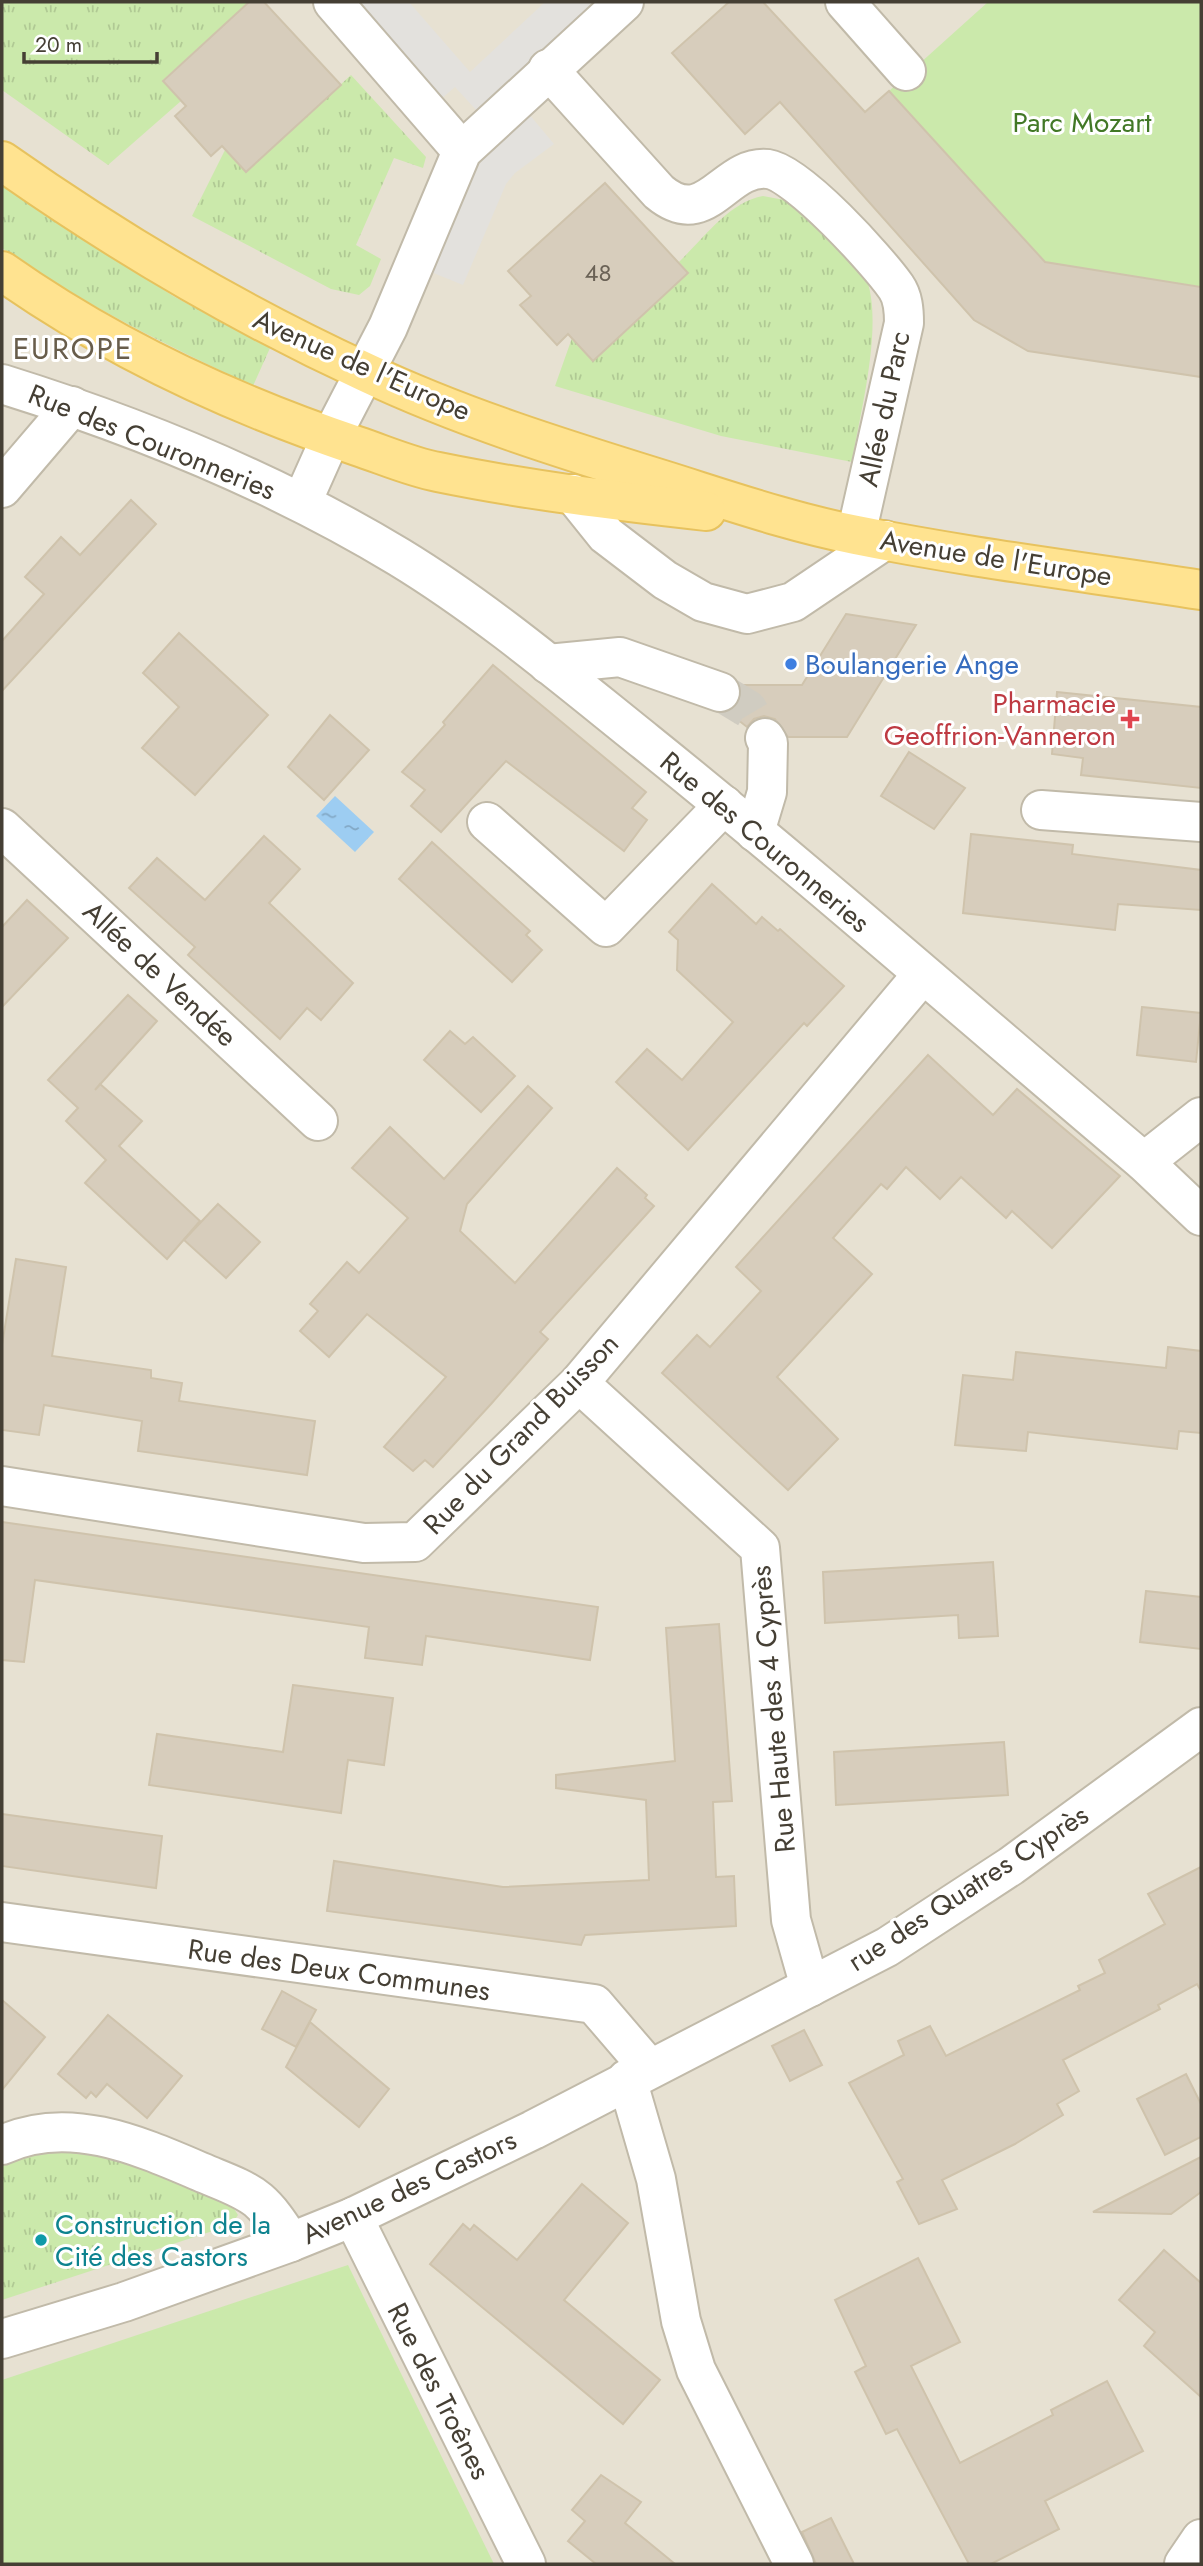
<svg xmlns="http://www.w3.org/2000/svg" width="1203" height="2566" font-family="Jost,sans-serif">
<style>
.residential{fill:#e7e1d2}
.grass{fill:url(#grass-tufts)}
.park{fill:#cbe9ab}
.parking{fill:#e3e1dd}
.water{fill:url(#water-ripples)}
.building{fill:#d7cdbc;stroke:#cfc3ac;stroke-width:2}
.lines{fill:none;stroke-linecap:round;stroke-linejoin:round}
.minor-tunnel{stroke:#d0ccc1;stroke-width:38;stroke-dasharray:38 19;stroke-linecap:butt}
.minor-casing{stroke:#c1baa9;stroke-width:42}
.major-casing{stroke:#e7c25e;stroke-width:42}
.minor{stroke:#fff;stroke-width:38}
.major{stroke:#ffe390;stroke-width:38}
.shop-dot{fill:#3f7fe0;stroke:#fff;stroke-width:2.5}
.health-dot{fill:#e0444e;stroke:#fff;stroke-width:2.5}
.culture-dot{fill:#0f9aa8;stroke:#fff;stroke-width:2.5}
.labels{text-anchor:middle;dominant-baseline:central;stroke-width:6;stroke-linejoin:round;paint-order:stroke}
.number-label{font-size:24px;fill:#6a6256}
.park-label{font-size:28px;fill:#427826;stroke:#fff}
.street-label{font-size:28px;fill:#453f34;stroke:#fff}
.shop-label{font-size:28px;fill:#366cbe;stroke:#fff;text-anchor:start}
.health-label{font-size:28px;fill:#be3a42;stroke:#fff;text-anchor:end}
.culture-label{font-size:28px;fill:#0d838f;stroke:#fff;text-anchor:start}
.neighbourhood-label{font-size:30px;letter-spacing:2px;fill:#685d4b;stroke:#fff}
</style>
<defs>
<pattern id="grass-tufts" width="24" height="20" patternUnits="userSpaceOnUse" patternTransform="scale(1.75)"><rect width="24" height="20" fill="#cbe9ab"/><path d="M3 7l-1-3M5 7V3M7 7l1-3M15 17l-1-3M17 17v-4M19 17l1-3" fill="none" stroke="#b0c994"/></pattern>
<pattern id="water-ripples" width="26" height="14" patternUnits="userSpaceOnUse" patternTransform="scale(1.75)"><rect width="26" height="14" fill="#9dcdf2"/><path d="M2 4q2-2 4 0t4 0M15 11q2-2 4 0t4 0" fill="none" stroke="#82a8c5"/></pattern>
</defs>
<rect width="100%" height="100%" fill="#f3efe4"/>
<!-- residential -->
<rect class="residential" x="2" y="2" width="1199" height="2562"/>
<!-- grass -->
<g class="grass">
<polygon points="2,2 249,2 163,80 181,101 108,165 2,90"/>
<polygon points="351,75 426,157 423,168 394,158 356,245 381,259 370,286 359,295 331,289 192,216 225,150 246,172"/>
<path d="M2,184L173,296L270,348L253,386C166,345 81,303 2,248Z"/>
<path d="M763,196L795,202L865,275C885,321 860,412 852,462L721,436L555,386L572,338L593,360L688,273L679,262C703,239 729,202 763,196Z"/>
<polygon points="41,2145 133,2161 233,2207 238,2215 231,2225 2,2300 2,2162"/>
</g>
<!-- park -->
<g class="park">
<polygon points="988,2 1201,2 1201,287 1045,262 889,91"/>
<polygon points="348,2265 494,2564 2,2564 2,2380"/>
</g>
<!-- parking -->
<g class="parking">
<polygon points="356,2 409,2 470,72 545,2 596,3 478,112 455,87 441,99"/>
<polygon points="529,114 554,144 515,173 506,184 463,285 431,272 475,169 492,148"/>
</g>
<!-- water -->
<polygon class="water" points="335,796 374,832 355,852 316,816"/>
<!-- building -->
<g class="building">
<polygon points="249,2 264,2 341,85 246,172 222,146 211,156 175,116 186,106 163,81"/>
<polygon points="729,2 763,2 865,112 889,91 1045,262 1201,287 1201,377 1028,351 974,320 780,102 745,134 672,53"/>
<polygon points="605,183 688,273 593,361 568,334 557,345 520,305 531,296 508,271"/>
<polygon points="131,500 156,524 2,691 2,641 44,594 25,577 61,537 80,555"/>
<polygon points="846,614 916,625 847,737 788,737 775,719 764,716 754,719 747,727 728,712 740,700 740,685 802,685"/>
<polygon points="179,633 268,715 195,795 142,748 179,707 143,673"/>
<polygon points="493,665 646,792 632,808 647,820 624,851 506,761 441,832 411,806 425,790 402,772 445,725 443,722"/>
<polygon points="1057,692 1201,707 1201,788 1081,775 1083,758 1052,754"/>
<polygon points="330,715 369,750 324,800 288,767"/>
<polygon points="909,752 965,788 934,829 881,796"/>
<polygon points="971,834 1073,845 1072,854 1201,870 1201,910 1118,904 1115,930 963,913"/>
<polygon points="264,836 300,869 269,903 353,983 321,1020 307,1008 280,1039 188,955 195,947 129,888 157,858 205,900"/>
<polygon points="432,842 530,931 526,935 542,950 512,982 399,879"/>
<polygon points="712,884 756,924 762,917 778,931 780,929 844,986 807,1026 804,1023 688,1150 616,1082 647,1049 682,1080 733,1022 677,970 678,940 669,932"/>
<polygon points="27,900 68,938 2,1007 2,927"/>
<polygon points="128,995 157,1021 95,1090 100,1084 142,1121 119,1146 200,1221 167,1259 85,1183 106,1160 66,1121 78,1108 48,1080"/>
<polygon points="1142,1007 1201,1013 1196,1062 1137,1055"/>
<polygon points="450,1031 465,1044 473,1037 515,1076 481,1112 424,1060"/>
<polygon points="928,1055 993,1115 1017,1089 1120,1176 1052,1248 1012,1211 1006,1218 961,1177 940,1199 906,1167 887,1189 881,1184 833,1238 872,1274 777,1377 838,1439 788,1490 662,1373 697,1335 710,1347 761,1291 736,1267"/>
<polygon points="528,1086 552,1108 467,1204 460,1231 515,1283 617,1168 647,1195 645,1198 654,1206 540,1332 548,1339 491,1404 433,1467 425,1460 413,1471 384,1447 446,1377 367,1314 329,1357 300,1331 318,1311 310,1304 347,1262 359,1273 408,1218 352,1168 390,1127 444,1179"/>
<polygon points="218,1204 260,1242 226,1278 184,1240"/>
<polygon points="16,1259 66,1267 52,1356 151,1370 151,1378 182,1383 179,1401 315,1421 307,1475 138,1451 142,1421 44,1405 39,1435 2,1430 2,1345"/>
<polygon points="1168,1347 1201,1351 1201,1433 1179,1431 1177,1449 1028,1432 1026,1451 955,1445 963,1375 1013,1380 1016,1352 1166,1368"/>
<polygon points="2,1522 598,1607 590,1660 426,1636 422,1665 365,1658 369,1627 35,1580 24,1662 2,1660"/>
<polygon points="993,1562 998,1636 959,1638 958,1615 825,1623 823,1572"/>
<polygon points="1146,1591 1201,1597 1201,1649 1140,1642"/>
<polygon points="719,1624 732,1801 713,1802 716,1877 734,1876 736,1926 585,1935 581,1945 327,1911 334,1861 503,1887 649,1880 646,1800 556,1788 556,1775 675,1761 666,1628"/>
<polygon points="293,1685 393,1698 384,1765 348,1760 341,1813 149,1785 157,1734 283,1752"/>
<polygon points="1004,1742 1008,1795 836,1805 834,1752"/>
<polygon points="2,1814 162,1836 156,1888 2,1866"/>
<polygon points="1201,1867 1201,1991 1197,1984 1158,2005 1160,2009 1063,2060 1079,2091 1057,2104 1063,2115 1015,2144 942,2180 957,2209 919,2224 897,2182 903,2179 849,2083 904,2055 898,2041 930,2026 946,2056 1080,1990 1078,1986 1105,1973 1099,1960 1165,1924 1148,1894"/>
<polygon points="282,1991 316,2010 296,2047 262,2029"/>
<polygon points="2,2000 45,2037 2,2090"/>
<polygon points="108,2015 182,2076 147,2118 107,2084 96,2097 91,2092 86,2098 58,2074"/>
<polygon points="310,2022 389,2089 359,2127 286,2067"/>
<polygon points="804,2030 822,2065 790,2081 772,2046"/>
<polygon points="1186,2074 1201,2104 1201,2137 1165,2155 1137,2099"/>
<polygon points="1201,2157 1201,2192 1171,2214 1093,2212"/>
<polygon points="582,2184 628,2223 564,2300 660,2380 623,2424 430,2264 463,2224 470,2230 474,2225 517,2260"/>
<polygon points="1164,2250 1201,2283 1201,2397 1144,2346 1155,2332 1119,2300"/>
<polygon points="918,2258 960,2342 911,2366 960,2463 1053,2415 1051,2410 1107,2381 1143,2451 1045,2501 1059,2529 991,2564 969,2564 897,2429 886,2434 855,2372 866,2366 835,2300"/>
<polygon points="601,2475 641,2502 625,2523 675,2564 596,2564 568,2541 585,2521 572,2510"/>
<polygon points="831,2518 854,2564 816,2564 802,2532"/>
</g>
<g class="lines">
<!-- minor-tunnel -->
<polyline class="minor-tunnel" points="720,692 748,709 765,738"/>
<defs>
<g id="minor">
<polyline points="333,2 462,151"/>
<polyline points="845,2 906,71"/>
<path d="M548,69L659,192C707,232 724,164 768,169C798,173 877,260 896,287C903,297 904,310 904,323L856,535"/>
<path d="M2,384C140,427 275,482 399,557C486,610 566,678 646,742C815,878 978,1022 1144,1162L1201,1216"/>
<polyline points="2,488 72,406"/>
<polyline points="573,494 606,535 665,580 703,602 747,614 793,602 885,540"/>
<polyline points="302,502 331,437 388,327 462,151 624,2"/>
<polyline points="548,664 620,657 720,692"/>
<polyline points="1041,810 1201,822"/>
<polyline points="487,822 606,927 724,805"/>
<polyline points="2,828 318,1121"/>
<polyline points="755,832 767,792 768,743 765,738"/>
<polyline points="1144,1162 1201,1117"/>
<polyline points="579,1383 760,1548 791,1920 810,1987"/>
<polyline points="2,1486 364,1543 415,1542 579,1383 922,975"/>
<polyline points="2,1922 594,2004 649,2068"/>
<polyline points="627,2079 656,2179 681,2321 696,2370 794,2564"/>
<path d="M2,2145C68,2114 138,2145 201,2172C219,2180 242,2187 258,2200C272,2212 281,2227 291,2242"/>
<polyline points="353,2217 526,2564"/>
<polyline points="2,2339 124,2302 291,2242 353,2217 533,2130 887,1947 1011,1866 1201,1727"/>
<polyline points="1184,2564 1201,2539"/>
</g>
<g id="major">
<path d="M2,161C117,242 237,313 365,372C460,417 563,449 663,480C727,500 790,522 856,535C970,558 1086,572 1201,590"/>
<path d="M2,271C110,347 232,404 357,446C384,455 411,467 438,472C526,490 616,501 706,511"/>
</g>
</defs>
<!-- minor casing -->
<use href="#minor" class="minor-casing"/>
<!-- major casing -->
<use href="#major" class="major-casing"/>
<!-- minor -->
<use href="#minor" class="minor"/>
<!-- major -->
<use href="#major" class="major"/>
</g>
<!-- markers -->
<circle class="shop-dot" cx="791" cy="664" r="7"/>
<path class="health-dot" d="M1126.5 708.5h7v7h7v7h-7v7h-7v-7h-7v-7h7z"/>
<circle class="culture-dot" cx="41" cy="2240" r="7"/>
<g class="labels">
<!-- number labels -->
<g class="number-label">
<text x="598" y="272">48</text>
</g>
<!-- park labels -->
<g class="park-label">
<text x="1082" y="122">Parc Mozart</text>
</g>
<!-- street labels -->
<g class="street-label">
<text transform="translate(362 365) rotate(24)">Avenue de l'Europe</text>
<text transform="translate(884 409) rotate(-78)">Allée du Parc</text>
<text transform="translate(152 442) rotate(22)">Rue des Couronneries</text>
<text transform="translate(996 558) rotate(9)">Avenue de l'Europe</text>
<text transform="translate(765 842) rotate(40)">Rue des Couronneries</text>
<text transform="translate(160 974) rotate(43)">Allée de Vendée</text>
<text transform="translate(521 1434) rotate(-46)">Rue du Grand Buisson</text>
<text transform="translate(773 1709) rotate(-95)">Rue Haute des 4 Cyprès</text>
<text transform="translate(968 1888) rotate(-33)">rue des Quatres Cyprès</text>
<text transform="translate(339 1970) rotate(8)">Rue des Deux Communes</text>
<text transform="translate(409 2187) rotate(-25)">Avenue des Castors</text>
<text transform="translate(439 2391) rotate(63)">Rue des Troênes</text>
</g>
<!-- shop labels -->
<g class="shop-label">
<text x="805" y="664">Boulangerie Ange</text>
</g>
<!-- health labels -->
<g class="health-label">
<text x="1116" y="703">Pharmacie<tspan x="1116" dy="32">Geoffrion-Vanneron</tspan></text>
</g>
<!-- culture labels -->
<g class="culture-label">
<text x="55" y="2224">Construction de la<tspan x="55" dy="32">Cité des Castors</tspan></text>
</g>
<!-- neighbourhood labels -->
<g class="neighbourhood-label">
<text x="73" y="348">EUROPE</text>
</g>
</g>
<!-- border -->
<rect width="1203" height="2566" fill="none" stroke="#453f34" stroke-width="7"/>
<!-- scale -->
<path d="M24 52v10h133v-10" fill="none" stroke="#453f34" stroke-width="3.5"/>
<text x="35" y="52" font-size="21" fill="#453f34" stroke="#ffffff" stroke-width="5" paint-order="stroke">20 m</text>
</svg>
